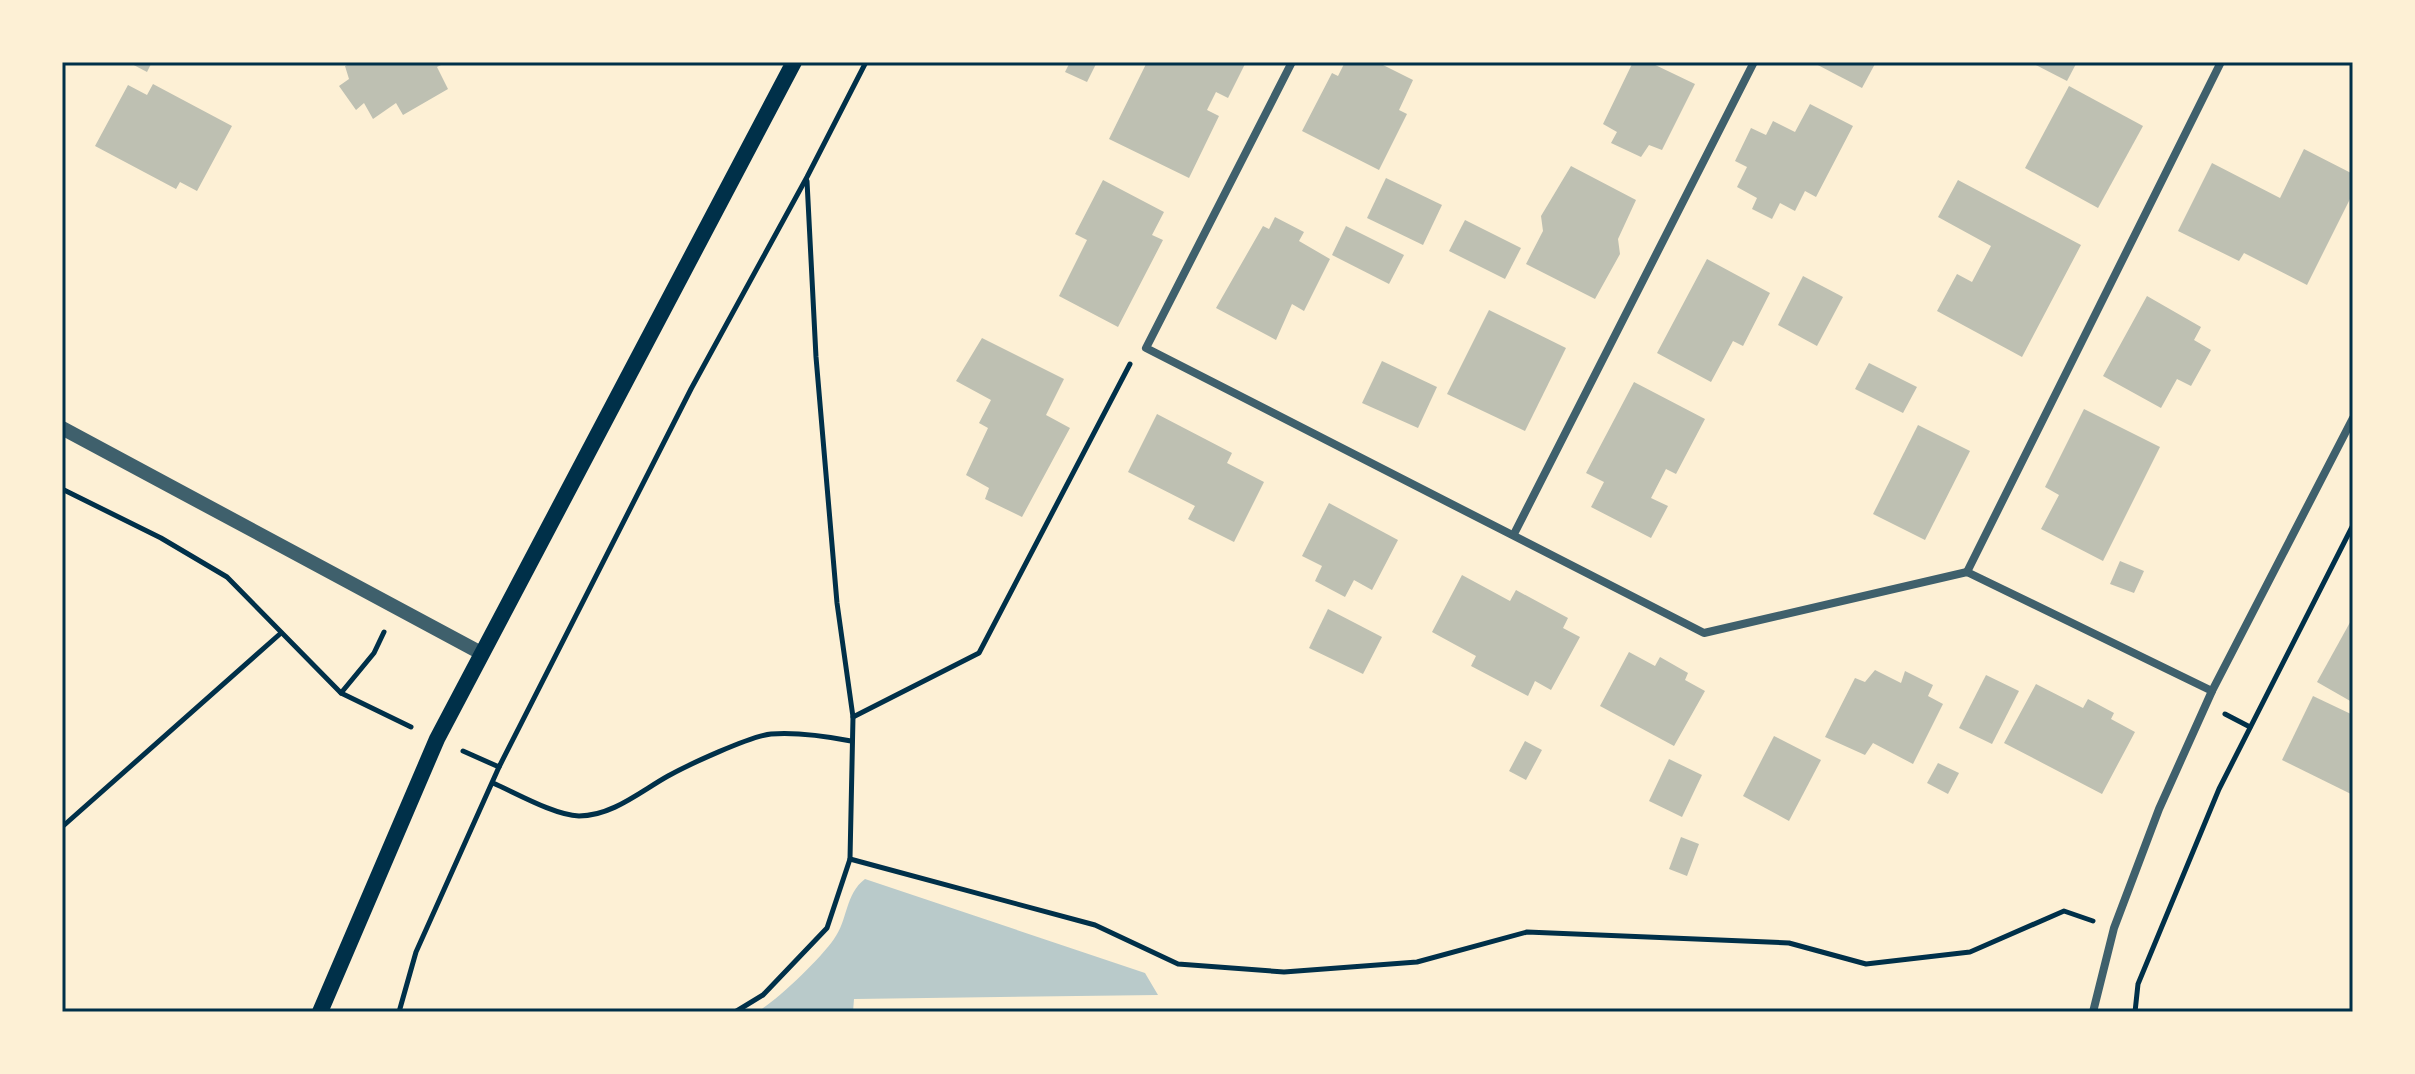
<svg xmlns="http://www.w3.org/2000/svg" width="2415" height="1074" font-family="'Fira Sans Condensed',sans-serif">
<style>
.green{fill:#b9caca}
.building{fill:#bec0b2}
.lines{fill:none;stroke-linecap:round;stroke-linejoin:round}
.path{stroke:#003049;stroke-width:5}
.minor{stroke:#3f606c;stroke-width:8}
.tertiary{stroke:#3f606c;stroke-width:14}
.secondary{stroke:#003049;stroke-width:16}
.neatline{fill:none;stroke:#003049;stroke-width:3}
</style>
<rect width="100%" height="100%" fill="#fdf0d5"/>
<!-- green -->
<path class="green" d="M865,879L1145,973L1158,995L854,999L853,1012H757C778,1000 820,959 834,939C848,920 845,894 865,879Z"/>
<!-- building -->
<g class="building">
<polygon points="128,62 152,62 147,72"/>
<polygon points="353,62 447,62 437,67 448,89 403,115 396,103 373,119 364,103 356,110 339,86 349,79 345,66"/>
<polygon points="1070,62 1097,62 1087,82 1065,72"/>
<polygon points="1147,62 1246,62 1228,98 1216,92 1207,110 1219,116 1189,178 1109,139"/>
<polygon points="1345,62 1377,62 1413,80 1399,110 1407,114 1379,170 1302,131 1332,73 1338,76"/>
<polygon points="1633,62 1649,62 1695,84 1662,150 1649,145 1641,157 1611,143 1617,132 1603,124"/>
<polygon points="1812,62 1876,62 1862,88"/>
<polygon points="2030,62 2077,62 2067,81"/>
<polygon points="153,84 232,126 197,191 180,182 176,189 95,146 128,85 147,95"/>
<polygon points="2069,86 2143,126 2098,208 2025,168"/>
<polygon points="1810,104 1853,126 1816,197 1805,191 1795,211 1780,203 1772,219 1752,209 1757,198 1737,187 1747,167 1735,161 1751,128 1766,135 1773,121 1795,132"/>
<polygon points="2304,149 2353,174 2353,193 2307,285 2244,253 2239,261 2178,231 2212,163 2280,198"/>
<polygon points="1571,166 1636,200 1618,239 1620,254 1595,299 1526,264 1543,231 1541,216"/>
<polygon points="1386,178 1442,205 1423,245 1367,218"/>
<polygon points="1103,180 1164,212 1152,235 1163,240 1118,327 1059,296 1087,240 1075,234"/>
<polygon points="1958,180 2081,245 2022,357 1937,311 1957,274 1972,282 1991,246 1938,217"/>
<polygon points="1275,217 1304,232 1299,241 1330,259 1304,311 1292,304 1276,340 1216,308 1263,226 1269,229"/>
<polygon points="1465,220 1521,248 1505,279 1449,251"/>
<polygon points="1346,226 1404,255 1389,284 1332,255"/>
<polygon points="1707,259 1770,293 1743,346 1733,341 1711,382 1657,353"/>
<polygon points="1803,276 1843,297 1817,346 1778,325"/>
<polygon points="2147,296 2201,327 2194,340 2211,350 2191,386 2177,379 2161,408 2103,376"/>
<polygon points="1489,310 1566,348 1525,431 1447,394"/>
<polygon points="982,338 1064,379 1046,415 1070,428 1022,517 985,499 989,488 966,475 988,428 979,423 991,400 956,381"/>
<polygon points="1382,361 1437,387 1418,428 1362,403"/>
<polygon points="1869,363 1917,387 1903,413 1855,389"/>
<polygon points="1634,382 1705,419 1676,474 1666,469 1651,498 1668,506 1651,538 1591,507 1604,482 1586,473"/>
<polygon points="2084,409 2160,447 2103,561 2041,529 2059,495 2045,487"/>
<polygon points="1157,414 1232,453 1227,463 1264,482 1234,542 1188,519 1195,506 1128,472"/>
<polygon points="1918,425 1970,451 1925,540 1873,514"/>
<polygon points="1329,503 1398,540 1372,590 1354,580 1345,597 1315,581 1322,566 1302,556"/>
<polygon points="2120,561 2144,571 2134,593 2110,584"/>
<polygon points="1462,575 1510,601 1516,590 1568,618 1563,628 1580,637 1551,690 1535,681 1528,696 1471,666 1476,656 1432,632"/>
<polygon points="1328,609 1382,637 1363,674 1309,648"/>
<polygon points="2353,617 2353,699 2352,702 2317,682"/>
<polygon points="1629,652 1655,666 1660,657 1688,673 1685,680 1705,691 1674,746 1600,706"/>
<polygon points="1875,670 1901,683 1905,671 1933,685 1928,696 1943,704 1913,764 1873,743 1865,755 1825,737 1855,678 1865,682"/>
<polygon points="1986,675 2019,691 1992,744 1959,728"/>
<polygon points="2036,684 2083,708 2088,699 2114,713 2111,719 2135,732 2102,794 2004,743"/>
<polygon points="2313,696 2353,715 2353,795 2282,760"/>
<polygon points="1774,736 1821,760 1789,821 1743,796"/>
<polygon points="1525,741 1542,750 1526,780 1509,771"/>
<polygon points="1669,759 1702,775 1682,817 1649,801"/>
<polygon points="1938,763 1959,773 1948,794 1927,783"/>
<polygon points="1681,837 1699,844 1687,876 1669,869"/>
</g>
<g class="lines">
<!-- path -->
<g class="path">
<polyline points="62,489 161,538 227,577 341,693 411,727"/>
<polyline points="341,693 374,653 384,632"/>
<polyline points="2225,714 2250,727"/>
<polyline points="853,717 979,653 1130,364"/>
<polyline points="463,751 499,767 691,389 807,177 866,62"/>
<path d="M493,783C516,793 554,815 579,816C612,816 641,791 668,776C688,765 750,736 771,734C797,732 825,736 851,741"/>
<polyline points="62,827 281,633"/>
<polyline points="850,859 1095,925 1178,964 1284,972 1417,962 1527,932 1789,943 1866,964 1970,952 2064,911 2093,921"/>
<polyline points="399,1012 416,952 499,767"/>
<polyline points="735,1012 763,995 827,928 850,859 853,717 837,603 816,357 807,181"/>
<polyline points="2135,1012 2138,984 2219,789 2353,525"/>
</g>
<!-- minor -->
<g class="minor">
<polyline points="1292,62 1146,348 1704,633 1967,572 2212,691"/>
<polyline points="1514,534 1754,62"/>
<polyline points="1967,572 2221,62"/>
<polyline points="2093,1012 2114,928 2159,809 2212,691 2353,418"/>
</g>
<!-- tertiary -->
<polyline class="tertiary" points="62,428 481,653"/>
<!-- secondary -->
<polyline class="secondary" points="320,1012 437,739 794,62"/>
</g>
<!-- border -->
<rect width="2415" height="1074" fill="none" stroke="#fdf0d5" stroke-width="128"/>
<rect x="64" y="64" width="2287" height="946" class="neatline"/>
</svg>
